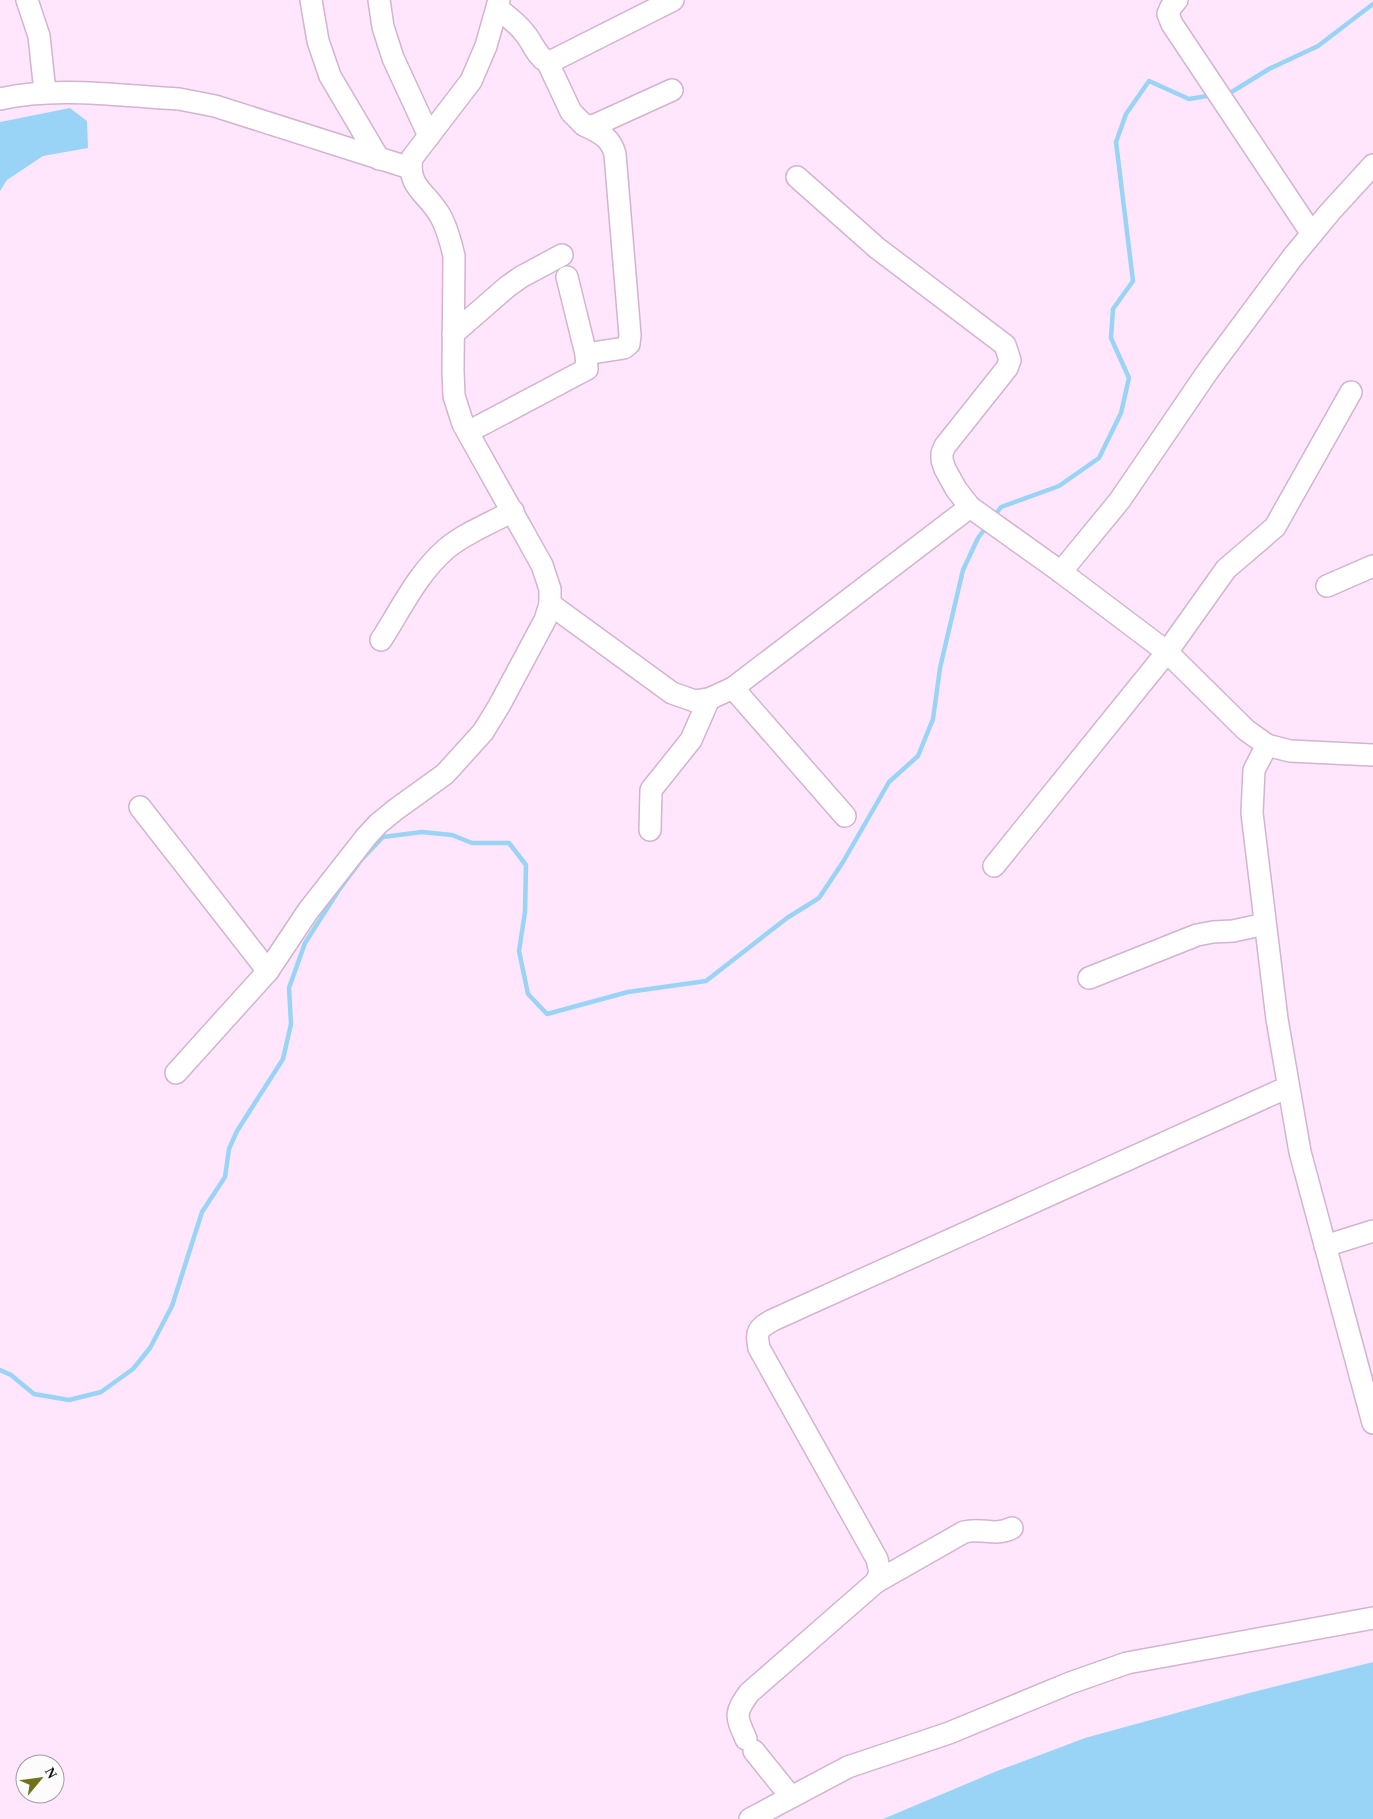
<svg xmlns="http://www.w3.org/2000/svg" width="1373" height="1819" font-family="'Times New Roman',serif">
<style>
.water{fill:#99d4f7}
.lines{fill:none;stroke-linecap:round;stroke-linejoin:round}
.stream{stroke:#99d4f7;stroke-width:4.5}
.minor-casing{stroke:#d2b4ce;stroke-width:24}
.minor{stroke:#fff;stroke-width:21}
</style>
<rect width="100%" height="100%" fill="#ffe6fc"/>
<!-- water -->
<g class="water">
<polygon points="70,108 87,121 88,148 43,156 7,180 0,191 0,122"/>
<polygon points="1373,1662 1373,1819 883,1819 997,1771 1085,1738 1249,1693"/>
</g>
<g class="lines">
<!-- stream -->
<g class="stream">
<polyline points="1225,94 1230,93 1269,69 1318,46 1373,4"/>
<polyline points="993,518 1001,507 1059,486 1099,458 1121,413 1129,378 1111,338 1113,309 1133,281 1116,142 1126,114 1149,81 1189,99 1213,95"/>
<polyline points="0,1370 11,1375 34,1394 69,1400 101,1392 133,1369 150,1348 172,1306 202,1212 225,1177 229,1149 237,1131 283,1059 291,1024 289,988 305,943 339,890 362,859 383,837 422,832 452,835 472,843 509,843 526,865 525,912 519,951 528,994 547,1014 628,992 706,981 787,918 819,898 843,862 889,782 918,756 933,719 940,668 963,570 978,538 987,526"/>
</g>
<defs>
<g id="minor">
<polyline points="27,0 39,36 45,92"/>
<polyline points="311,0 318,41 330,76 379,159"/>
<polyline points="379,0 383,27 393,58 429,136"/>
<polyline points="1177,0 1171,7 1168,14 1172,24 1312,234"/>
<path d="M498,9C509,17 519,25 527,36C534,46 537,56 548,63L673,0"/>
<polyline points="548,63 571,112 584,125 593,126 672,90"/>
<path d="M0,99C56,86 122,96 179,99L215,106L410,168"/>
<path d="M584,125C599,133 610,136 615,154L630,335L629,344L624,348L586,354"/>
<polyline points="797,177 877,248 1005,345 1010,360 1007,368 945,446 942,453 942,460 945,469 956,489 970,507 1061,572 1167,652 1246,730 1267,745 1290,751 1373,755"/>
<polyline points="453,334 507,287 521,277 562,255"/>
<polyline points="468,432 587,369 586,354 567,277"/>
<polyline points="1061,572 1120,500 1208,371 1292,258 1330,212 1373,165"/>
<polyline points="1327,586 1373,566"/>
<polyline points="550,604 672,693 695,701 709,699 733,688 970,507"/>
<path d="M381,640C401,609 418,573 446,549C465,533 491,523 513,511"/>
<polyline points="733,688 845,816"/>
<polyline points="1267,745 1254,770 1252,813 1277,1019 1300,1152 1373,1423"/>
<polyline points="140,807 268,971"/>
<polyline points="650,830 651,790 691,740 709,699"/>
<polyline points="994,866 1167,652 1226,569 1275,527 1351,392"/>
<polyline points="1089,978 1197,935 1213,932 1233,931 1265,924"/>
<path d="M176,1073L268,971L308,911L366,837L378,824L395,810L445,774L483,732L499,706L545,620L550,604V589L542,565L463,424L454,396L453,371L454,256C451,243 448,231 442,219C430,194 406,188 412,158L471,81L486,46L499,0"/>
<polyline points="1325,1246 1373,1231"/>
<path d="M876,1582L964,1532C983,1527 994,1537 1012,1528"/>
<path d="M746,1739C736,1716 734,1714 749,1693L876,1582L880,1573L877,1559L759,1348C756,1331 757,1329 773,1320L1288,1087"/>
<polyline points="754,1751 791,1797"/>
<polyline points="750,1819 848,1767 949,1733 1070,1683 1127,1663 1373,1618"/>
</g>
</defs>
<!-- minor casing -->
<use href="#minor" class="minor-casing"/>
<!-- minor -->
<use href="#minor" class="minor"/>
</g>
<!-- north arrow -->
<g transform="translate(40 1779) rotate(61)"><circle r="24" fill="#fcfcfc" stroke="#a19da0"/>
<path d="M0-4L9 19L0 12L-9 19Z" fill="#6d7219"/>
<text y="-8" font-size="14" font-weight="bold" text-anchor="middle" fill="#180e17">N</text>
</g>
</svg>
